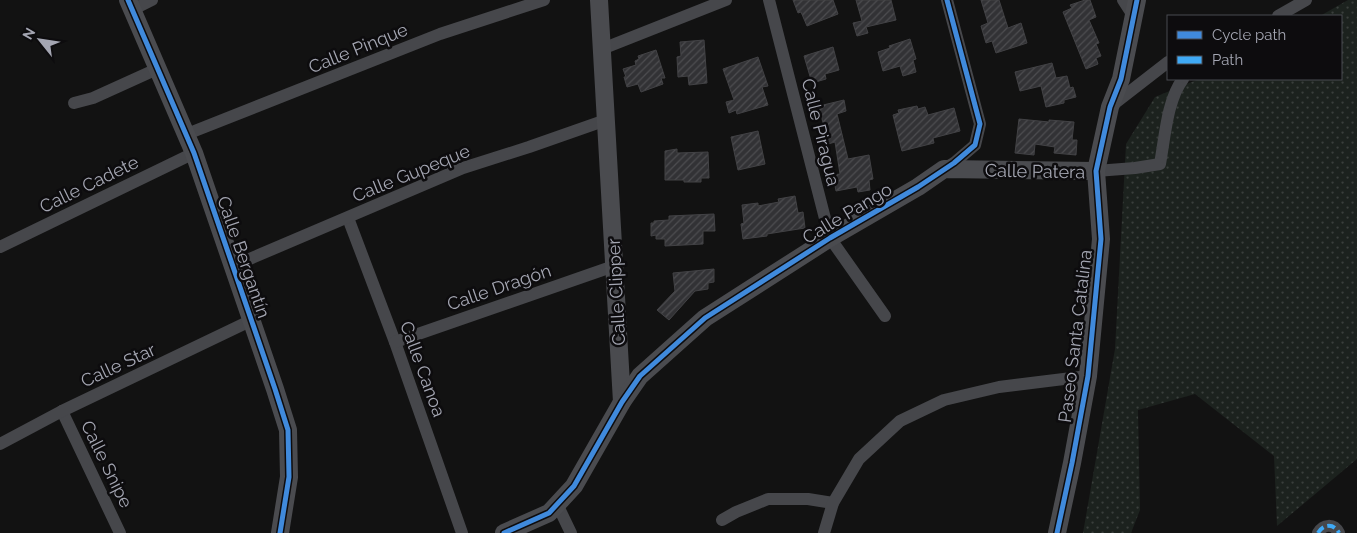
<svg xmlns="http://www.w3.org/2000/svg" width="1357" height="533" font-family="Raleway,sans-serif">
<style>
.grass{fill:url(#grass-dots)}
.building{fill:url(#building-hatch);stroke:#424245}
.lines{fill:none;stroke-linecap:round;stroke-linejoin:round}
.street{stroke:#46474b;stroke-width:12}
.secondary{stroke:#4a4b4f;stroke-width:18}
.quiet{stroke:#3fa9f5;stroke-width:4;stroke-dasharray:8 4;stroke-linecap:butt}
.cycleway-casing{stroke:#0d0c0e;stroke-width:8}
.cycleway{stroke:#408adc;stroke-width:5}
.labels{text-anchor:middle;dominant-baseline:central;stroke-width:5;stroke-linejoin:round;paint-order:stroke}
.street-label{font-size:18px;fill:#a4a6b2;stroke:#0d0c0e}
</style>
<defs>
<pattern id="grass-dots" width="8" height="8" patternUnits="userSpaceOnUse" patternTransform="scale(1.25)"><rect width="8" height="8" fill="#1c221e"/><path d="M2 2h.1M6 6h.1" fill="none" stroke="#3a3f3c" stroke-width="1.8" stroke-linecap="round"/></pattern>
<pattern id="building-hatch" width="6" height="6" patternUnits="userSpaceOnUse" patternTransform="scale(1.25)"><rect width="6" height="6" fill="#323235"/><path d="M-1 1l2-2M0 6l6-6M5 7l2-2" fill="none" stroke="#4d4d50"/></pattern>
</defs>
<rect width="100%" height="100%" fill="#121212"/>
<!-- grass -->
<polygon class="grass" points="1348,0 1357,0 1357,459 1277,526 1274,456 1195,394 1138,410 1140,510 1131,533 1083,533 1115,349 1126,144 1155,97 1199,79 1341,79 1341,16 1320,16"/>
<!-- building -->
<g class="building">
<polygon points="793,0 833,0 838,14 807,26 801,12 798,13"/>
<polygon points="856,0 891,0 896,20 866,27 868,33 857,36 853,23 862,21"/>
<polygon points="981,0 999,0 1008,28 1021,23 1027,43 996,53 992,41 986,43 981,26 988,23"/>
<polygon points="1085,0 1090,0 1096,17 1089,20 1099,43 1096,44 1101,56 1096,58 1098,64 1086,69 1063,12 1072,8 1070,5"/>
<polygon points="910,39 916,59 913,60 916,72 903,76 900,66 883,71 878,52 890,48 889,46"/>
<polygon points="704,40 707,83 689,85 688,76 678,77 677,57 681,56 680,42"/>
<polygon points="833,47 839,70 825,74 826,79 812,83 804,56"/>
<polygon points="656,50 665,78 661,78 663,84 641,92 638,84 627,87 624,77 626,77 623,69 636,65 635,61 639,59 638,56"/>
<polygon points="758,57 768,86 762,87 768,105 737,114 736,110 729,113 726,102 734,100 723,69"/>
<polygon points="1052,63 1056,78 1067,76 1070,88 1073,87 1076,97 1064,100 1064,103 1046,107 1041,86 1020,91 1015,72"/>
<polygon points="844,100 846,111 837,114 848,159 869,155 873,179 869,180 870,190 858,192 857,187 836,191 833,175 840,174 835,142 828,144 819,106"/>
<polygon points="917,106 918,109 925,107 928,115 954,108 960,131 933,138 934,143 902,151 893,115 899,113 898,110"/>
<polygon points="1019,119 1049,122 1049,120 1074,122 1072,140 1077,140 1076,155 1054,153 1055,147 1035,144 1034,155 1015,153"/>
<polygon points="758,131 765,164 738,170 731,137"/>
<polygon points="677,149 677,153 708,152 709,178 701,178 701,182 684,182 684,180 665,180 665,151"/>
<polygon points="795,196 798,213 803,212 805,228 767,234 767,236 743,239 741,224 744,223 742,205 758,203 758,206 779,202 778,199"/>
<polygon points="714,214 715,231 703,231 703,244 665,246 665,239 656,239 656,235 651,236 651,223 654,223 654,221 669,220 669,216"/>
<polygon points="714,269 714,282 708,283 708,289 695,291 669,320 657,310 675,291 673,273"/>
</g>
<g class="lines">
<!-- street -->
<g class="street">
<polyline points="769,0 830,238 885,316"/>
<polyline points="1123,0 1134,17"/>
<polyline points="132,10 152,0"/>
<polyline points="1278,16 1306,0"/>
<polyline points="602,49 726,0"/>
<polyline points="74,103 93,98 157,69"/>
<polyline points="1110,107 1168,62"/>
<polyline points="187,134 440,34 544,0"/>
<polyline points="944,169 954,163 975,145 980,124 947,0"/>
<path d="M1096,171L1135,168L1160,164C1165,137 1167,100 1183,79"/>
<polyline points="348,218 395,342 462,533"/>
<polyline points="0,247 194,153"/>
<polyline points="233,266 463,168 529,147 606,120"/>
<polyline points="395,342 614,266"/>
<polyline points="62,411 120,533"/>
<polyline points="0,444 62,411 252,320"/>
<polyline points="557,504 571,533"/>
<polyline points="722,520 736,512 768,499 808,499 833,503"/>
<polyline points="824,533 833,503 859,459 900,421 944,400 999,387 1088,376"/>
<path d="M1318,533C1323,524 1334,523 1339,533"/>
</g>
<!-- secondary -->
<g class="secondary">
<polyline points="128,0 194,153 275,389 288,430 289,477 280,533"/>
<polyline points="599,0 622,402"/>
<polyline points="504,533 549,513 574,486 622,402 640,376 705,318 830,238 918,187 944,169 1096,171"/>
<polyline points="1057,533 1072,463 1088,376 1101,239 1096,171 1110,107 1121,79 1137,0"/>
</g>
<!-- quiet -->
<path class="quiet" d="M1318,533C1323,524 1334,523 1339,533"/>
<defs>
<g id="cycleway">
<polyline points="128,0 194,153 275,389 288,430 289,477 280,533"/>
<polyline points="504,533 549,513 574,486 622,402 640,376 705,318 830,238 918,187 954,163 975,145 980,124 947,0"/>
<polyline points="1057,533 1072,463 1088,376 1101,239 1096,171 1110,107 1121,79 1137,0"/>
</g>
</defs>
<!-- cycleway casing -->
<use href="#cycleway" class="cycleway-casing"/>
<!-- cycleway -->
<use href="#cycleway" class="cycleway"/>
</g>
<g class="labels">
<!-- street labels -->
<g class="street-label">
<text transform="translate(358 48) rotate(-22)">Calle Pinque</text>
<text transform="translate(821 132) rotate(76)">Calle Piragua</text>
<text transform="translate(1035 171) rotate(1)">Calle Patera</text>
<text transform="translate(411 173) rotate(-22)">Calle Gupeque</text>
<text transform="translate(89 184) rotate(-26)">Calle Cadete</text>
<text transform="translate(847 213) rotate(-31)">Calle Pango</text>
<text transform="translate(244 257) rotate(71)">Calle Bergantín</text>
<text transform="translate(499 287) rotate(-19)">Calle Dragón</text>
<text transform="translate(616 292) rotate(-93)">Calle Clipper</text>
<text transform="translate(1075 336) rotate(-83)">Paseo Santa Catalina</text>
<text transform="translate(118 365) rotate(-25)">Calle Star</text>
<text transform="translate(423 369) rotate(70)">Calle Canoa</text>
<text transform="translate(107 464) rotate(64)">Calle Snipe</text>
</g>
</g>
<!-- legend -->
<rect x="1167" y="15" width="175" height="65" fill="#0d0c0e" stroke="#494a50"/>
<rect x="1177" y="31" width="25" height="8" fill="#408adc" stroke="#494a50"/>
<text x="1212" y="40" font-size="15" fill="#a4a6b2">Cycle path</text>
<rect x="1177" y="56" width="25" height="8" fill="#3fa9f5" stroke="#494a50"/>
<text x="1212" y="65" font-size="15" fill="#a4a6b2">Path</text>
<!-- north arrow -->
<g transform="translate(40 40) rotate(300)" stroke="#0d0c0e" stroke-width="4" paint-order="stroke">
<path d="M0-4L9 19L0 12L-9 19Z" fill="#a4a6b2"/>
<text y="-8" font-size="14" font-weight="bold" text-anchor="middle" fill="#a4a6b2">N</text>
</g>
</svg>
